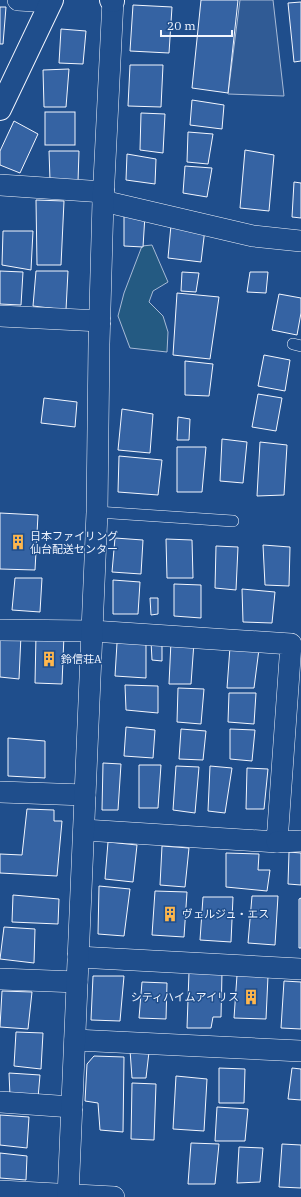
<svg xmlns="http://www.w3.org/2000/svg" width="301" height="1197" font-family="'IBM Plex Serif','Noto Sans JP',serif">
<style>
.green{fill:#245a82;stroke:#a8bbd7}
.parking{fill:#305b95;stroke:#a8bbd7}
.building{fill:#3563a3;stroke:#f2f6ff}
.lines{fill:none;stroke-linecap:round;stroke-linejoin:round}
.lane-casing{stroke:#f2f6ff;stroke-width:12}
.street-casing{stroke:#f2f6ff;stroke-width:22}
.secondary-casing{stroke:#f2f6ff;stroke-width:24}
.lane{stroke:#1f4e8c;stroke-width:11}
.street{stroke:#1f4e8c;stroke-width:21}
.secondary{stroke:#1f4e8c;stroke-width:22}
.labels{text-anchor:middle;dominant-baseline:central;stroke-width:3;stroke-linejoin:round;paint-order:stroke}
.poi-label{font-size:11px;fill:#f2f6ff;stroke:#1f4e8c;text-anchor:start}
</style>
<rect width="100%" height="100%" fill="#1f4e8c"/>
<!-- green -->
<polygon class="green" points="152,245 168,282 153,291 149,302 163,316 168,332 167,352 130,348 118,316 124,293 142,246"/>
<!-- parking -->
<polygon class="parking" points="240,0 273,0 284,96 228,94"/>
<!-- building -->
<g class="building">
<polygon points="201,0 238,0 228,93 192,88"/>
<polygon points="301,2 301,61 294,62 288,3"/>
<polygon points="133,5 172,7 169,53 130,51"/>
<polygon points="0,7 6,7 3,44 0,44"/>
<polygon points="61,29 86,31 83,64 59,63"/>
<polygon points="130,65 163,65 161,107 128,106"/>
<polygon points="69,69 66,107 44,107 43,70"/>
<polygon points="192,100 224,105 222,129 190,125"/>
<rect x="45" y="112" width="30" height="33"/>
<polygon points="141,113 165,114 163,153 140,150"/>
<polygon points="14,121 38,134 20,173 0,165 0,151"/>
<polygon points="188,132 213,134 208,164 187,162"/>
<polygon points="245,150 274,155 269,211 240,208"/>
<polygon points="49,151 79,151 78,182 50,180"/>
<polygon points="127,154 156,159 155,184 126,180"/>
<polygon points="185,166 212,168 207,197 183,193"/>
<polygon points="294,182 301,183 301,218 292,217"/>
<polygon points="36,200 64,201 61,265 37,265"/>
<polygon points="124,213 145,215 143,247 124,246"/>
<polygon points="171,225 205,229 201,262 168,258"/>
<polygon points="3,231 33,231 31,270 2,265"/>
<polygon points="0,271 23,272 21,305 0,304"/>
<polygon points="36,271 68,271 66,310 33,306"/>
<polygon points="182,272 199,273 196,292 181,291"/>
<polygon points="250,272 268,272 266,293 247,292"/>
<polygon points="177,293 219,297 210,359 173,355"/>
<polygon points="279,294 301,298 301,313 297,335 272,330"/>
<polygon points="264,355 290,360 285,391 258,386"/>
<polygon points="185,361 213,364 209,396 185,395"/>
<polygon points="258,394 282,398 276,431 252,427"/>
<polygon points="44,398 77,402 75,427 41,423"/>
<polygon points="122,409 153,414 150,453 118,450"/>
<polygon points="178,417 190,419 189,440 177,440"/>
<polygon points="222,439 247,442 243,483 220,481"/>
<polygon points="260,442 287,445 284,495 257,496"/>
<polygon points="177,447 206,447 202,492 177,492"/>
<polygon points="119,456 162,460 158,495 118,492"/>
<polygon points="0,513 38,515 35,570 0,569"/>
<polygon points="115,538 143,540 141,574 112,572"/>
<polygon points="166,539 192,540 193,578 167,578"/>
<polygon points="263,545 290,547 289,586 265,585"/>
<polygon points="216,546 238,547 236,590 215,588"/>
<polygon points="15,578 42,578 40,612 12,610"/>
<polygon points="113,580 140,582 138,614 113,614"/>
<polygon points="174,584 201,585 201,618 174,616"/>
<polygon points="242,589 275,592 272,623 243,622"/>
<polygon points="150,598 158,598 158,614 151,615"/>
<polygon points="0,634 21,635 19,679 0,677"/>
<polygon points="36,635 64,635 62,684 35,683"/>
<polygon points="151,641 162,641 162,661 152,660"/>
<polygon points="171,641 194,642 191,684 169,684"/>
<polygon points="117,643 146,643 146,678 115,676"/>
<polygon points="230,647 259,649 254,688 227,688"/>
<polygon points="125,685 158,686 158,713 126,710"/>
<polygon points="178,688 204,689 201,724 177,722"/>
<polygon points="229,693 256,693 254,724 228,722"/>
<polygon points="126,727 155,730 153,758 124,756"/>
<polygon points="181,729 206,731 203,760 179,759"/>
<polygon points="230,729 255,730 252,761 230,759"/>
<polygon points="8,738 45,741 45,778 8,776"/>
<polygon points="103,763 121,764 118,810 102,810"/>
<polygon points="139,765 161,765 158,808 139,808"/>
<polygon points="176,766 199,767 195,813 173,810"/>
<polygon points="210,766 232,768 225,813 208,811"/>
<polygon points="247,768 268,769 264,809 246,809"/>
<polygon points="27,809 54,810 54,821 62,821 57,876 0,873 0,854 22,855"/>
<polygon points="108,842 137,845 133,882 105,879"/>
<polygon points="162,846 189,848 185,887 160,885"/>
<polygon points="289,852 301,853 301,885 288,884"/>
<polygon points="226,853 259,854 258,870 270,870 267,891 226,887"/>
<polygon points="99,886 130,889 124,936 98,934"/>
<polygon points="155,891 187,892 184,937 152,935"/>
<polygon points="13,895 59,899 58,924 12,922"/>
<polygon points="252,896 278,896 275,945 248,943"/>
<polygon points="203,897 233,897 231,942 200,940"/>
<polygon points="301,898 301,948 299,948 299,899"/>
<polygon points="4,927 35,929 34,963 0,959"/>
<polygon points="189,972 222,972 221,1017 213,1017 211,1028 187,1028"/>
<polygon points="237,975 268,976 266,1019 234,1018"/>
<polygon points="93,976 124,976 120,1021 91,1020"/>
<polygon points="284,981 301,982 301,1029 281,1028"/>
<polygon points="142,982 167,983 166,1019 139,1018"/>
<polygon points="2,991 32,992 28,1029 0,1027"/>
<polygon points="16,1032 43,1033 41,1069 14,1066"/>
<polygon points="130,1050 149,1052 146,1078 132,1078"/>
<polygon points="94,1056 124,1057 123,1132 100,1130 98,1103 85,1101 87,1064"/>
<polygon points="219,1068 245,1069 244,1103 219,1103"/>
<polygon points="292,1068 301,1069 301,1100 288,1099"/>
<polygon points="9,1073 40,1075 38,1098 10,1096"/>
<polygon points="176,1076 207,1079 204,1131 173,1129"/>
<polygon points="132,1083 156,1084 154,1140 131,1139"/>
<polygon points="217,1107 248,1109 245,1141 215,1141"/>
<polygon points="0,1115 29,1117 27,1148 0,1145"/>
<polygon points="191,1143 219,1144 215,1184 188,1184"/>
<polygon points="282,1144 301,1145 301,1188 279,1187"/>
<polygon points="239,1147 263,1148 260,1182 237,1183"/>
<polygon points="0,1153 27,1156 26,1180 0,1178"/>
</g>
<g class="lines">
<defs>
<g id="lane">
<polyline points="293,344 301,346"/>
<polyline points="97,512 233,521"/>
</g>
<g id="street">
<polyline points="18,0 51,2"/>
<polyline points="0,185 104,192"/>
<polyline points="103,201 253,236 301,241"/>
<polyline points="0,316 100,321"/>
<polyline points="0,630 92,631 291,644 277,842 84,830"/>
<polyline points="0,792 85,795"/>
<polyline points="277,842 301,841"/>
<polyline points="78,957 301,969"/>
<polyline points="0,979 77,982"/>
<polyline points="75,1040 301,1051"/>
<polyline points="0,1102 72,1107"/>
<polyline points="0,1191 114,1197"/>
<polyline points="68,1197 92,631 97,512 99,344 103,201 113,0"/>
</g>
<g id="secondary">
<polyline points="111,0 113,1"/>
<polyline points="0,109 52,0"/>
</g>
</defs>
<!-- lane casing -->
<use href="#lane" class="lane-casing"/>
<!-- street casing -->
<use href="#street" class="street-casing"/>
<!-- secondary casing -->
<use href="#secondary" class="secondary-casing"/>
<!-- lane -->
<use href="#lane" class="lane"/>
<!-- street -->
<use href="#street" class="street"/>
<!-- secondary -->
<use href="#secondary" class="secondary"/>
</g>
<!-- icons -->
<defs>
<symbol id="building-bare" viewBox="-9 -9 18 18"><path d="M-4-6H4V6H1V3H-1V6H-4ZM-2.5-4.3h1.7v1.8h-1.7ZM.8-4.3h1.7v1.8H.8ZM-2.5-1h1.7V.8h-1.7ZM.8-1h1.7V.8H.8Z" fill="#ffb74d" stroke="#1f4e8c" stroke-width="2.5" paint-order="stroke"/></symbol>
</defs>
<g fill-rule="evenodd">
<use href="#building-bare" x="7" y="531" width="22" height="22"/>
<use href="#building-bare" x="38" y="648" width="22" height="22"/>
<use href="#building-bare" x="159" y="903" width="22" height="22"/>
<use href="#building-bare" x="240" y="986" width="22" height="22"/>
</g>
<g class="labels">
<!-- poi labels -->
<g class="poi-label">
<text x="30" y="536">日本ファイリング<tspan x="30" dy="13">仙台配送センター</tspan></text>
<text x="61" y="659">鈴信荘A</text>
<text x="182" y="914">ヴェルジュ・エス</text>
<text x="239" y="997" text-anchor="end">シティハイムアイリス</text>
</g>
</g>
<!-- scale -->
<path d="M161 30v6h71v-6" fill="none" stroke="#f2f6ff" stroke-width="2"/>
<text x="167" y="30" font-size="12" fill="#f2f6ff" stroke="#1f4e8c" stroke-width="3" paint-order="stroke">20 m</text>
</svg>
